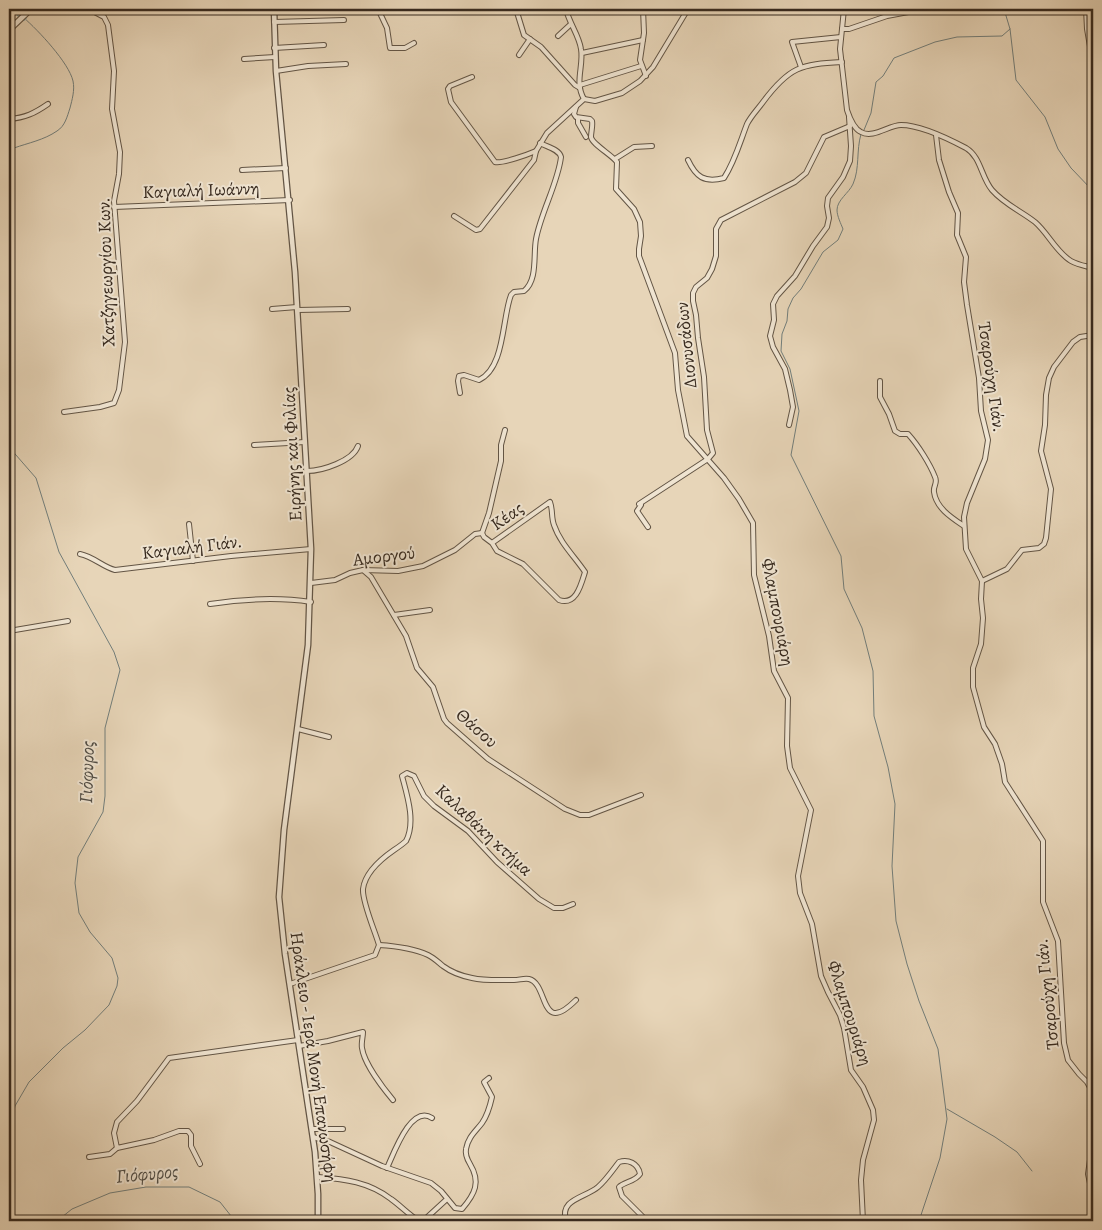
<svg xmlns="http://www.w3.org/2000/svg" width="1102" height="1230" font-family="Alegreya,serif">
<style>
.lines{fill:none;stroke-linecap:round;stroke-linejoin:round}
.stream{stroke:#727e7b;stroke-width:1}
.river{stroke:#9ab6b9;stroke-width:8}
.minor-casing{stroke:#635545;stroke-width:6}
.tertiary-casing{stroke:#635545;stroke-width:7}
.minor{stroke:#efe4d1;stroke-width:4}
.tertiary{stroke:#efe4d1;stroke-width:4.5}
.labels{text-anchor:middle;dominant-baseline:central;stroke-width:4;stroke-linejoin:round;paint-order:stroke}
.street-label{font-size:18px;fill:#372a1f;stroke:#efe4d1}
.water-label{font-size:19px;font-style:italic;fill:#504d46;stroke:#efe4d1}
</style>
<rect width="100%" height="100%" fill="#e7d5b8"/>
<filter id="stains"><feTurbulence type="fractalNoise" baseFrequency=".004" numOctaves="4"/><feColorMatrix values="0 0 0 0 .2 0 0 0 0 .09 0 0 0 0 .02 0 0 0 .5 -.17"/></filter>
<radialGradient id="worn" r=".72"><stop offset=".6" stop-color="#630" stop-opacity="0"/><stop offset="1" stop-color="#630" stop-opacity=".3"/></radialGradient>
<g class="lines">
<!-- stream -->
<g class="stream">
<polyline points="1004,9 1010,29 1016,80 1045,117 1058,149 1071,168 1093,191"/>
<polyline points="864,130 871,113 876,82 883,76 894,58 935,42 957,37 1002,36 1010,29"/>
<path d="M861,134C856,151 860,168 853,184C849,193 837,200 837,210C837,216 841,224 843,229L838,240L823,252L801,289L793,298L788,309L787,321L782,334L781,351L790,369L799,411L791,455L841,556L844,589L862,628L873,671L874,716L888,767L895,804L892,866L896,921L907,964L919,1001L938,1049L947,1119L940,1158L919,1221"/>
<path d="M9,156L14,148C28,143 44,140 57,131C65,126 67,117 70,108C72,100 75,90 73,81C69,63 38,30 24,18"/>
<polyline points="9,447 36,478 59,552 114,652 120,670 105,728 105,796 103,812 78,857 75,883 79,913 90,932 112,958 118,978 117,986 109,1005 85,1030 63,1048 29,1082 15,1106 9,1130"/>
<polyline points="947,1109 995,1137 1017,1152 1032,1171"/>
<polyline points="57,1221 72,1209 110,1193 146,1187 189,1187 220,1202 235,1221"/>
</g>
<!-- river -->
<polyline class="river" points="17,9 23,17"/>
<defs>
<g id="minor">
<polyline points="378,9 387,28 390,48 405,48 414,43"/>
<polyline points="516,9 524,35 541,47 575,85 580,88"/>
<path d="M566,9C569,23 579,35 581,49C584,66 574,82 584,99"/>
<polyline points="643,9 644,33 640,60 646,76"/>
<path d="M844,9L840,49L847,110C849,116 854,129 861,132C873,139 889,125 901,125C921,125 949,139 966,148C981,157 981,177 992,190C1004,204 1021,211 1035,222C1048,233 1056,252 1071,261C1078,265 1086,266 1093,268"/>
<polyline points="1086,9 1087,29 1093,64"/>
<polyline points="274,22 344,20"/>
<polyline points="842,29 849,29 887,16 919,10"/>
<polyline points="558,36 571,24"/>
<polyline points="274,48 324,45"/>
<polyline points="582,53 643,40"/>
<polyline points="519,55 530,39"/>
<polyline points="244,59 275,57"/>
<polyline points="801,67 792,42 841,37"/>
<polyline points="276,71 308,66 346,64"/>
<path d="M472,77L450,86L448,89L451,102L495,162C502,164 529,154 536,151"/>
<polyline points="580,85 641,66"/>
<polyline points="584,99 595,101 622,93 640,81 653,67 688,9"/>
<path d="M576,107L574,114L576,117L590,119L592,121C593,126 591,132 591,137C592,144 612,155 617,162L616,189L634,209L640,222L641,236L639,249V256L675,353L678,390L687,436L724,478L739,499L753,523L754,575L769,636L774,671L788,698L787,746L790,768L811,810L798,876L800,893L812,924L821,976L828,992L840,1015L844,1028L851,1070L863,1087L873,1110L874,1120L863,1160L861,1180L863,1221"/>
<polyline points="578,118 578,123 586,137"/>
<path d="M9,119C25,118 35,113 48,104"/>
<polyline points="936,135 939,160 949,192 958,213 957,235 966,257 964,282 967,305 979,378 981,411 988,440 985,459 967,503 964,517 966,549 982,581 981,599 983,618 981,644 973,668 973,687 984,727 995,744 1002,764 1005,782 1043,841 1043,902 1058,941 1064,1043 1068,1060 1079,1074 1087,1082 1092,1091 1093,1099"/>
<polyline points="615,159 634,147 652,146"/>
<path d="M688,160C696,177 704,183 724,178C735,161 740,142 747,124C751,116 758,109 763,102C789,67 801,64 842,62"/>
<polyline points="242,170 286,168"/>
<polyline points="114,207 290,200"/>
<polyline points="454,216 476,230 480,229 534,160 536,151 547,133 584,99"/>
<polyline points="272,309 297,307"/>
<polyline points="298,310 348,309"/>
<path d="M880,381V397L889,414L895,431L900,434H908C918,445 930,464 935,477C938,483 933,486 934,492C936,508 952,518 964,526"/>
<path d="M460,393L458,381L459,376L464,375L479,380C505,368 502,318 511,295L514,292L524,291C538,280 533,255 536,239C541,212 558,183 561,157C559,149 547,147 540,143"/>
<polyline points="64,412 100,407 114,403 119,390 125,342 114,201 119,174 120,152 112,109 114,71 108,25 104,17 89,9"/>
<polyline points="789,425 793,407 790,390 785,369 773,347 770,336 774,320 773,304 777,296 795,276 813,246 827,227 829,218 827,206 828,198 843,177 850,161 851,146 849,117"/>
<polyline points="254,445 305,442"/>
<path d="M307,471C322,471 353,461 358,446"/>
<polyline points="189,524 193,561"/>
<polyline points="648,527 637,511 641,505 639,504 708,459 713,453 707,430 704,377 698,338 696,315 693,301 693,293 696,287 707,278 712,269 716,256 716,229 721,220 795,182 806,173 824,137 850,126"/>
<path d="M482,533L484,537L492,543L550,502C553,510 551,517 554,525C560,543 575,557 585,572C581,585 576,606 559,600L523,564L497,551L492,543"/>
<polyline points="482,533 489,513 501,461 501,445 505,430"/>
<path d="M80,554C94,557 103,567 115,570L231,556L311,549"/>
<polyline points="363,570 371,577 406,636 417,668 433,687 444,719 447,723 488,759 565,809 580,815 589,815 641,795"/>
<polyline points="982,581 1007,569 1022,550 1039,548 1044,544 1046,538 1051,489 1041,451 1045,425 1046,395 1049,378 1054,367 1073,342 1080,337 1093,335"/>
<polyline points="311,583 335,580 350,573 363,570 398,571 423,566 455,550 475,534 482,533"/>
<path d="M210,604C243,599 278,597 311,602"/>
<polyline points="394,615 430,610"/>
<polyline points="9,631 68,621"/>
<polyline points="298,729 329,737"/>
<path d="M379,945C395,946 413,948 428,955C434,958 438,962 443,966C451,972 462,976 472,978C485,981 500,980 514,980C519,980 524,978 529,979C549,984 539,1037 576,1000"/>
<path d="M290,984L375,955L379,945C375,931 362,902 363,889C365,873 381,859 394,850C397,848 403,844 406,841C416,822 407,795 402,776L407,773L414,776L424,796L434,806L468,831L497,862L539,899L554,908H563L573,904"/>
<path d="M299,1046L328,1041L363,1032C363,1037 361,1043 362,1048C364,1063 383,1088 393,1100"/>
<polyline points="1093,1102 1090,1127 1091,1153 1088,1174 1093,1197"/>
<polyline points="312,1129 343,1129"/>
<path d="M313,1137L330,1142L382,1166L431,1183L441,1191L455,1208L462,1209C475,1194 481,1182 470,1164C467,1159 465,1154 466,1149C468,1137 476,1131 482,1123C487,1116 490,1106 492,1097L484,1082L489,1078"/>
<polyline points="89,1157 110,1154 117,1148"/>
<polyline points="200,1164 191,1146 191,1135 188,1131 179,1131 154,1140 117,1148 114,1133 117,1122 137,1101 169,1058 298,1040"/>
<path d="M387,1168C394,1153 411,1104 432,1118"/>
<path d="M318,1177C345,1179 369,1182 391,1199C401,1206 409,1215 419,1221"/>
<polyline points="423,1221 447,1199"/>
<path d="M566,1221C559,1199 585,1198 598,1187C606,1180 612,1171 619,1162C628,1159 638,1163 640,1174C635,1182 625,1181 619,1187L622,1196L647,1221"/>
</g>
<g id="tertiary">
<polyline points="274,9 276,71 295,272 311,549 308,645 284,830 279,897 285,954 315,1152 318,1194 318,1221"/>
<polyline points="9,30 31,9"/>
</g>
</defs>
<!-- minor casing -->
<use href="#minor" class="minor-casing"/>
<!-- tertiary casing -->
<use href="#tertiary" class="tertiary-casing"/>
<!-- minor -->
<use href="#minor" class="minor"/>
<!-- tertiary -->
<use href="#tertiary" class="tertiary"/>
</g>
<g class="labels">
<!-- street labels -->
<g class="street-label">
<text transform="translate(201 190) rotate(-2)">Καγιαλή Ιωάννη</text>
<text transform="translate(106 272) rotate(-92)">Χατζηγεωργίου Κων.</text>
<text transform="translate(686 345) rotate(-96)">Διονυσάδων</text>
<text transform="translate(992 377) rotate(82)">Τσαρούχη Γιάν.</text>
<text transform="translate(292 454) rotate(-93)">Ειρήνης και Φιλίας</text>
<text transform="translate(507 516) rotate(-35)">Κέας</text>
<text transform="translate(192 547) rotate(-7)">Καγιαλή Γιάν.</text>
<text transform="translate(384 556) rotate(-7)">Αμοργού</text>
<text transform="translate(778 612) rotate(79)">Φλαμπουριάρη</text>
<text transform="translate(477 728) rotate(42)">Θάσου</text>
<text transform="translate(484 830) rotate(43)">Καλαθάκη κτήμα</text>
<text transform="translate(1047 994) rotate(-96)">Τσαρούχη Γιάν.</text>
<text transform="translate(850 1013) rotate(72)">Φλαμπουριάρη</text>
<text transform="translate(314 1057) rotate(82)">Ηράκλειο - Ιερά Μονή Επανωσήφη</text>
</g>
<!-- water labels -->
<g class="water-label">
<text transform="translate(87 772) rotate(-88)">Γιόφυρος</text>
<text transform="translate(147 1174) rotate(-5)">Γιόφυρος</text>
</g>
</g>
<!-- margin -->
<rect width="1102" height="1230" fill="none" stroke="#e7d5b8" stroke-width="30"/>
<rect x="10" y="10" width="1082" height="1210" fill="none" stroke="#372a1f" stroke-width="2.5"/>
<rect x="15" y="15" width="1072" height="1200" fill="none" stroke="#372a1f"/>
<rect width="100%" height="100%" filter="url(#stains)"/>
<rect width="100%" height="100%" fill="url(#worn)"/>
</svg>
